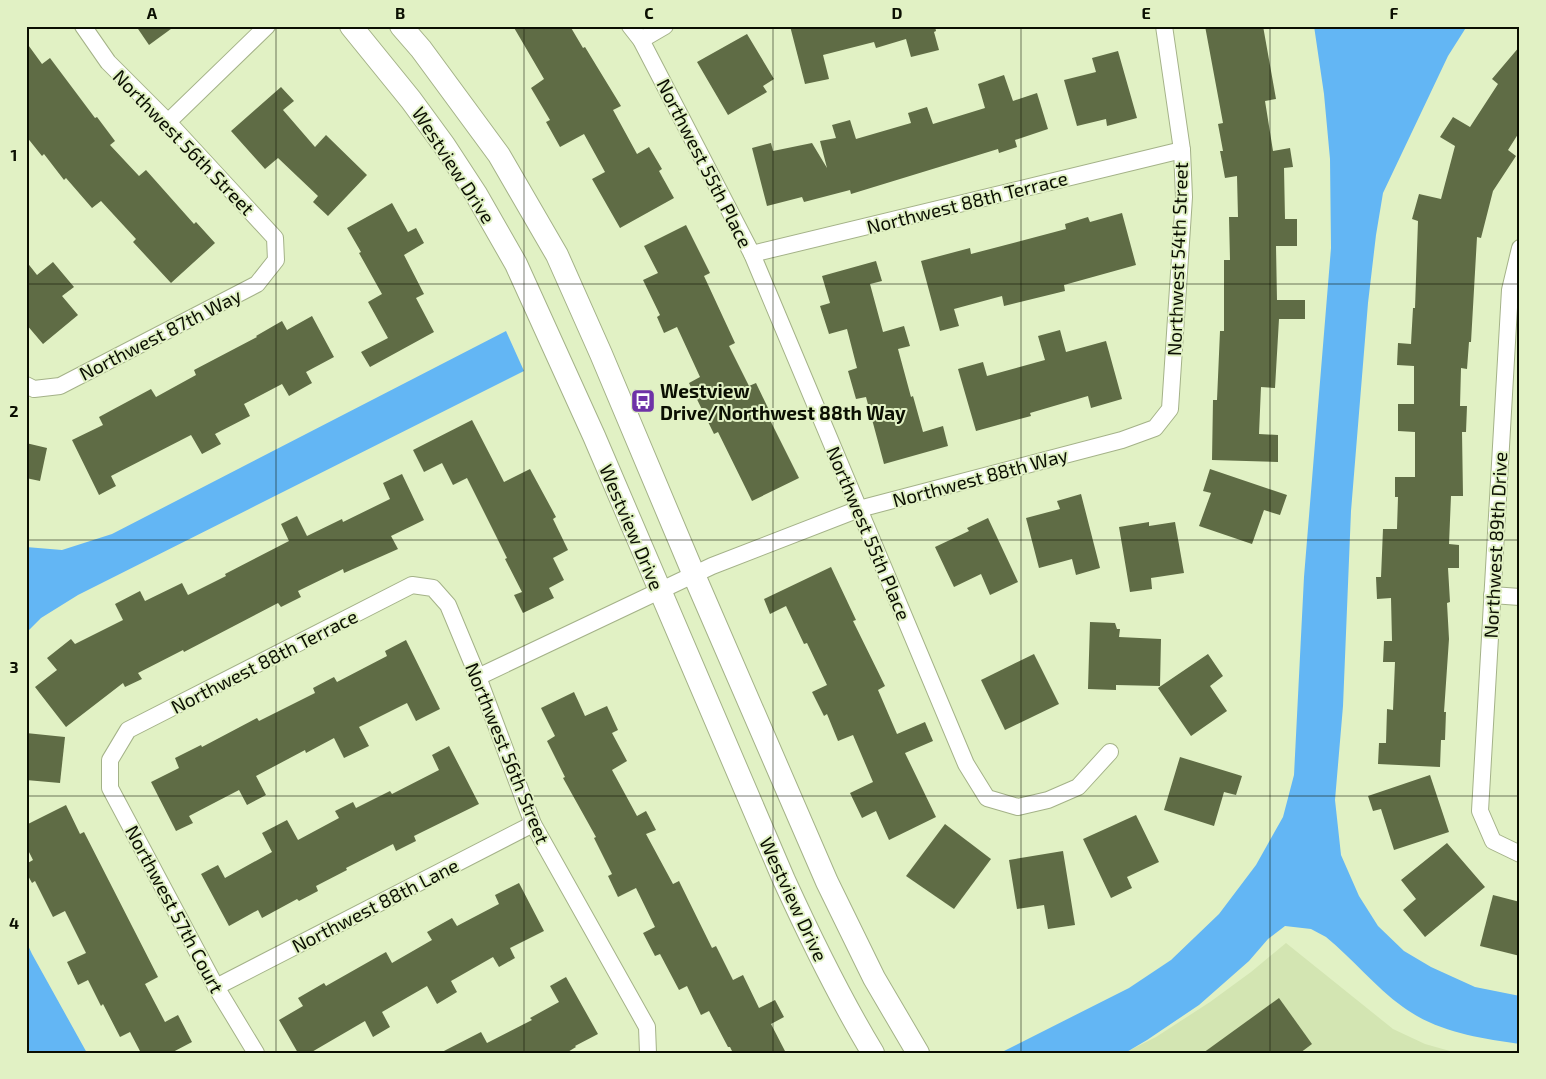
<svg xmlns="http://www.w3.org/2000/svg" width="1546" height="1079" font-family="'Exo 2',sans-serif">
<style>
.built{fill:#d3e5b2}
.water{fill:#63b6f4}
.building{fill:#5f6c45}
.lines{fill:none;stroke-linecap:round;stroke-linejoin:round}
.street-casing{stroke:#a4b288;stroke-width:18}
.secondary-casing{stroke:#a4b288;stroke-width:24}
.street{stroke:#fff;stroke-width:16}
.secondary{stroke:#fff;stroke-width:22}
.grid{fill:none;stroke:#0b0f02;stroke-width:1;stroke-opacity:0.55}
.labels{text-anchor:middle;dominant-baseline:central;stroke-width:4;stroke-linejoin:round;paint-order:stroke}
.street-label{font-size:19px;fill:#0b0f02;stroke:#e1f1c4}
.poi-label{font-size:19px;font-weight:bold;fill:#0b0f02;stroke:#e1f1c4;text-anchor:start}
.neatline{fill:none;stroke:#0b0f02;stroke-width:2}
.grid-label{font-size:16px;text-anchor:middle;font-weight:bold;fill:#0b0f02}
</style>
<rect width="100%" height="100%" fill="#e1f1c4"/>
<!-- built -->
<polygon class="built" points="1286,943 1393,1029 1425,1044 1457,1053 1124,1053 1156,1037 1210,1002 1251,972"/>
<!-- water -->
<g class="water">
<path d="M1314,26H1467L1448,56L1383,193L1376,235L1368,303L1351,511L1343,706L1335,800L1341,855L1359,896L1378,926L1404,951L1431,967L1475,987L1520,996V1044C1479,1038 1437,1032 1403,1007C1375,987 1353,959 1326,937L1311,929L1285,926L1268,939L1249,961L1199,1005L1147,1040L1125,1053H1000L1129,988L1171,960L1219,914L1256,865L1283,817L1294,775L1304,577L1331,248L1330,159L1324,94Z"/>
<polygon points="506,331 524,371 78,595 41,618 26,633 26,547 62,550 112,534"/>
<polygon points="26,941 32,954 87,1053 31,1053 26,1045"/>
</g>
<!-- building -->
<g class="building">
<polygon points="136,26 175,26 149,45"/>
<polygon points="513,26 570,26 583,48 585,47 621,106 613,110 637,154 649,147 662,169 659,171 674,198 620,228 592,179 605,172 584,134 560,147 546,122 550,120 531,88 544,79"/>
<polygon points="790,26 935,26 936,31 934,32 939,50 911,57 906,39 876,48 874,42 823,55 829,79 805,84"/>
<polygon points="1205,26 1263,26 1276,99 1265,101 1273,151 1290,148 1293,167 1284,168 1285,219 1297,219 1297,246 1276,246 1277,300 1305,300 1305,319 1279,319 1275,388 1261,387 1259,434 1278,435 1278,462 1212,460 1213,400 1217,400 1220,331 1224,331 1224,260 1230,260 1229,217 1238,217 1237,176 1225,178 1220,151 1223,151 1218,124 1223,123"/>
<polygon points="747,34 774,79 763,86 767,92 728,115 697,62"/>
<polygon points="26,42 42,64 50,58 95,118 97,117 115,141 110,145 139,176 146,170 194,224 196,222 215,243 171,283 133,242 136,239 101,201 92,208 66,178 64,180 44,154 42,156 26,136"/>
<polygon points="1520,46 1520,131 1508,150 1516,156 1493,191 1481,238 1477,237 1471,342 1469,342 1467,369 1461,368 1460,406 1467,406 1466,432 1462,432 1463,496 1451,496 1449,544 1459,545 1459,568 1448,568 1450,602 1447,603 1449,639 1444,712 1446,712 1445,740 1441,740 1440,767 1378,764 1379,743 1386,743 1387,709 1393,710 1395,662 1383,662 1384,641 1392,641 1391,598 1377,599 1376,577 1381,577 1383,529 1397,529 1398,497 1395,497 1395,477 1415,477 1415,432 1398,431 1398,404 1414,404 1414,366 1397,365 1398,343 1411,344 1413,308 1415,308 1418,221 1412,219 1419,194 1441,199 1455,146 1440,137 1453,117 1470,127 1498,84 1492,79"/>
<polygon points="1118,51 1137,118 1107,126 1106,119 1077,126 1064,80 1096,72 1092,58"/>
<polygon points="1004,75 1013,101 1037,93 1048,129 1015,140 1017,147 999,153 998,149 851,194 850,190 804,202 802,197 767,206 752,148 771,143 773,151 812,143 827,168 820,141 836,138 832,125 850,120 856,139 911,123 908,113 927,107 933,124 985,108 978,84"/>
<polygon points="281,87 294,101 283,110 315,147 326,135 367,175 328,216 313,202 318,196 278,158 265,169 231,131"/>
<polygon points="392,203 408,232 416,228 424,243 404,255 424,294 416,298 434,332 370,367 361,352 388,338 368,302 382,294 359,253 361,252 347,228"/>
<polygon points="1122,213 1136,265 1064,285 1065,291 1004,306 1002,296 954,309 959,326 940,331 921,261 970,248 971,254 1066,229 1065,224 1088,217 1090,222"/>
<polygon points="686,225 710,273 704,276 735,343 729,346 749,386 756,383 768,408 765,410 799,478 752,501 718,432 714,434 689,383 700,377 677,327 664,333 657,317 660,315 643,280 658,273 644,246"/>
<polygon points="26,261 37,275 53,262 74,287 62,296 78,315 43,344 26,324"/>
<polygon points="876,261 882,281 870,284 883,332 904,326 910,346 898,349 911,397 913,396 923,432 943,426 948,446 884,464 866,397 856,399 848,371 857,368 847,329 829,334 820,306 830,303 822,276"/>
<polygon points="312,316 334,357 306,372 312,383 289,396 282,384 244,404 250,416 215,434 221,444 202,454 191,435 111,476 116,486 99,495 72,440 103,425 99,417 151,389 156,397 196,375 194,370 257,337 256,336 282,321 287,330"/>
<polygon points="1060,330 1066,352 1106,341 1122,399 1091,408 1088,396 1030,413 1031,416 976,431 958,369 983,362 987,376 1045,360 1038,336"/>
<polygon points="472,420 504,482 530,469 556,517 553,519 568,550 553,558 564,580 549,588 554,598 523,613 514,595 522,592 505,559 507,558 467,478 453,485 442,463 424,472 413,450"/>
<polygon points="26,443 47,448 40,481 26,478"/>
<polygon points="1210,469 1287,495 1280,515 1264,510 1252,544 1199,526 1211,493 1203,491"/>
<polygon points="402,474 424,520 391,536 398,549 344,573 343,569 298,591 301,597 281,607 278,603 184,652 183,650 138,673 142,679 125,687 123,683 66,727 35,687 57,670 47,658 71,639 75,644 123,620 115,604 140,591 145,601 182,583 188,595 226,576 225,574 289,541 281,524 297,516 307,536 342,519 343,522 390,499 383,483"/>
<polygon points="1081,494 1100,568 1076,575 1072,559 1039,568 1026,518 1060,509 1057,501"/>
<polygon points="988,518 1018,582 990,595 981,574 954,587 935,547 969,531 967,528"/>
<polygon points="1149,522 1149,526 1175,522 1184,573 1151,578 1152,589 1130,592 1119,527"/>
<polygon points="831,567 856,620 853,621 885,686 878,690 897,734 925,722 933,741 905,753 936,817 889,840 876,811 862,818 850,793 873,782 853,735 838,741 827,714 824,716 812,692 827,685 807,643 804,644 786,606 770,614 764,599"/>
<polygon points="1090,622 1115,623 1117,629 1120,629 1119,637 1161,639 1160,686 1116,685 1116,690 1088,689"/>
<polygon points="406,640 440,709 416,721 407,703 359,727 369,746 344,758 334,738 306,753 305,750 256,776 266,795 247,805 239,790 189,816 193,823 176,831 151,782 179,768 175,758 201,745 202,747 257,718 259,721 315,693 313,688 334,677 337,682 387,656 385,651"/>
<polygon points="1034,654 1059,704 1005,730 981,680"/>
<polygon points="1208,654 1223,676 1210,686 1227,711 1191,736 1158,688"/>
<polygon points="574,692 585,716 607,706 618,730 612,733 627,761 612,770 637,816 646,811 656,830 646,834 673,884 679,881 712,948 716,946 733,980 743,975 759,1008 775,1000 784,1017 771,1024 786,1053 733,1053 730,1047 728,1047 709,1011 701,1015 687,986 679,990 660,954 655,956 643,933 655,927 636,888 618,897 608,876 612,874 594,838 596,837 563,778 565,777 547,741 555,736 541,708"/>
<polygon points="26,733 65,737 60,783 26,780"/>
<polygon points="449,746 479,804 414,836 416,841 396,851 393,844 346,868 347,870 316,886 318,891 299,901 297,899 262,918 258,910 229,926 201,874 218,865 225,878 272,852 262,833 287,820 298,840 339,818 335,811 353,802 356,808 390,791 392,794 439,770 432,755"/>
<polygon points="1180,757 1242,776 1236,795 1224,792 1214,826 1164,810"/>
<polygon points="1430,775 1449,832 1394,850 1381,809 1373,811 1368,796"/>
<polygon points="66,805 80,834 84,832 158,977 145,984 165,1022 178,1015 192,1042 171,1053 141,1053 130,1032 120,1037 103,1004 101,1006 88,980 78,985 67,962 86,953 65,911 53,917 35,881 32,883 26,872 26,864 33,860 26,846 26,825"/>
<polygon points="1136,815 1159,862 1127,877 1132,888 1111,898 1083,839"/>
<polygon points="945,824 991,859 954,909 906,876"/>
<polygon points="1447,843 1485,887 1425,937 1403,910 1416,899 1401,880"/>
<polygon points="1063,851 1075,925 1048,929 1044,905 1017,909 1009,860"/>
<polygon points="519,883 544,931 510,948 515,958 499,967 493,957 451,981 457,992 437,1004 427,986 382,1012 390,1027 373,1037 365,1021 310,1053 298,1053 279,1020 303,1006 298,998 324,983 326,986 386,952 392,963 432,940 427,932 452,918 457,926 499,904 495,895"/>
<polygon points="1493,895 1520,902 1520,956 1480,946"/>
<polygon points="566,977 598,1034 575,1046 576,1047 566,1053 440,1053 481,1032 487,1043 532,1020 530,1018 559,1002 550,986"/>
<polygon points="1279,998 1312,1044 1300,1053 1203,1053"/>
</g>
<g class="lines">
<defs>
<g id="street">
<polyline points="630,26 641,40 752,254 966,764 987,798 1018,807 1048,800 1078,787 1110,752"/>
<polyline points="641,40 665,26"/>
<polyline points="168,122 267,26"/>
<polyline points="1520,248 1510,290 1480,811 1493,841 1520,854"/>
<polyline points="752,254 1182,150"/>
<polyline points="26,385 34,389 60,386 257,284 276,260 275,238 168,122 108,62 83,26"/>
<polyline points="1492,595 1520,597"/>
<polyline points="478,677 712,566 859,509 1122,440 1155,428 1170,409 1184,197 1182,150 1164,26"/>
<polyline points="216,987 533,824"/>
<polyline points="256,1053 216,987 110,788 110,760 128,730 412,585 433,588 448,605 478,677 533,824 647,1027 648,1053"/>
</g>
<g id="secondary">
<path d="M351,26L411,100L444,145L476,194L516,264L594,436L784,880C811,939 839,997 873,1053"/>
<polyline points="401,26 421,49 499,155 557,255 601,354 694,575 827,882 874,978 918,1053"/>
</g>
</defs>
<!-- street casing -->
<use href="#street" class="street-casing"/>
<!-- secondary casing -->
<use href="#secondary" class="secondary-casing"/>
<!-- street -->
<use href="#street" class="street"/>
<!-- secondary -->
<use href="#secondary" class="secondary"/>
</g>
<!-- grid -->
<path class="grid" d="M276,26V1053M524,26V1053M773,26V1053M1021,26V1053M1270,26V1053M26,284H1520M26,540H1520M26,796H1520"/>
<!-- icons -->
<defs>
<symbol id="bus-square" viewBox="-11 -11 22 22"><rect x="-9" y="-9" width="18" height="18" rx="4" fill="#6e32a7" stroke="#e1f1c4"/><path d="M-5-6H5V4H4V6H2V4H-2V6H-4V4H-5ZM-3.5-4V0h7V-4ZM-3.5 1.2v1.5H-2V1.2ZM2 1.2v1.5H3.5V1.2Z" fill="#fff"/></symbol>
</defs>
<g fill-rule="evenodd">
<use href="#bus-square" x="629" y="387" width="28" height="28"/>
</g>
<g class="labels">
<!-- street labels -->
<g class="street-label">
<text transform="translate(184 142) rotate(46)">Northwest 56th Street</text>
<text transform="translate(705 163) rotate(63)">Northwest 55th Place</text>
<text transform="translate(454 165) rotate(57)">Westview Drive</text>
<text transform="translate(967 202) rotate(-14)">Northwest 88th Terrace</text>
<text transform="translate(1177 259) rotate(-88)">Northwest 54th Street</text>
<text transform="translate(160 334) rotate(-27)">Northwest 87th Way</text>
<text transform="translate(980 477) rotate(-15)">Northwest 88th Way</text>
<text transform="translate(632 527) rotate(67)">Westview Drive</text>
<text transform="translate(869 533) rotate(67)">Northwest 55th Place</text>
<text transform="translate(1495 545) rotate(-87)">Northwest 89th Drive</text>
<text transform="translate(264 661) rotate(-27)">Northwest 88th Terrace</text>
<text transform="translate(508 753) rotate(68)">Northwest 56th Street</text>
<text transform="translate(794 899) rotate(65)">Westview Drive</text>
<text transform="translate(375 905) rotate(-27)">Northwest 88th Lane</text>
<text transform="translate(175 909) rotate(62)">Northwest 57th Court</text>
</g>
<!-- poi labels -->
<g class="poi-label">
<text x="660" y="390">Westview<tspan x="660" dy="22">Drive/Northwest 88th Way</tspan></text>
</g>
</g>
<!-- border -->
<rect width="1546" height="1079" fill="none" stroke="#e1f1c4" stroke-width="55"/>
<rect x="28" y="28" width="1490" height="1024" class="neatline"/>
<g class="grid-label">
<text x="152" y="19">A</text>
<text x="400" y="19">B</text>
<text x="649" y="19">C</text>
<text x="897" y="19">D</text>
<text x="1146" y="19">E</text>
<text x="1394" y="19">F</text>
<text x="14" y="161">1</text>
<text x="14" y="417">2</text>
<text x="14" y="673">3</text>
<text x="14" y="929">4</text>
</g>
</svg>
